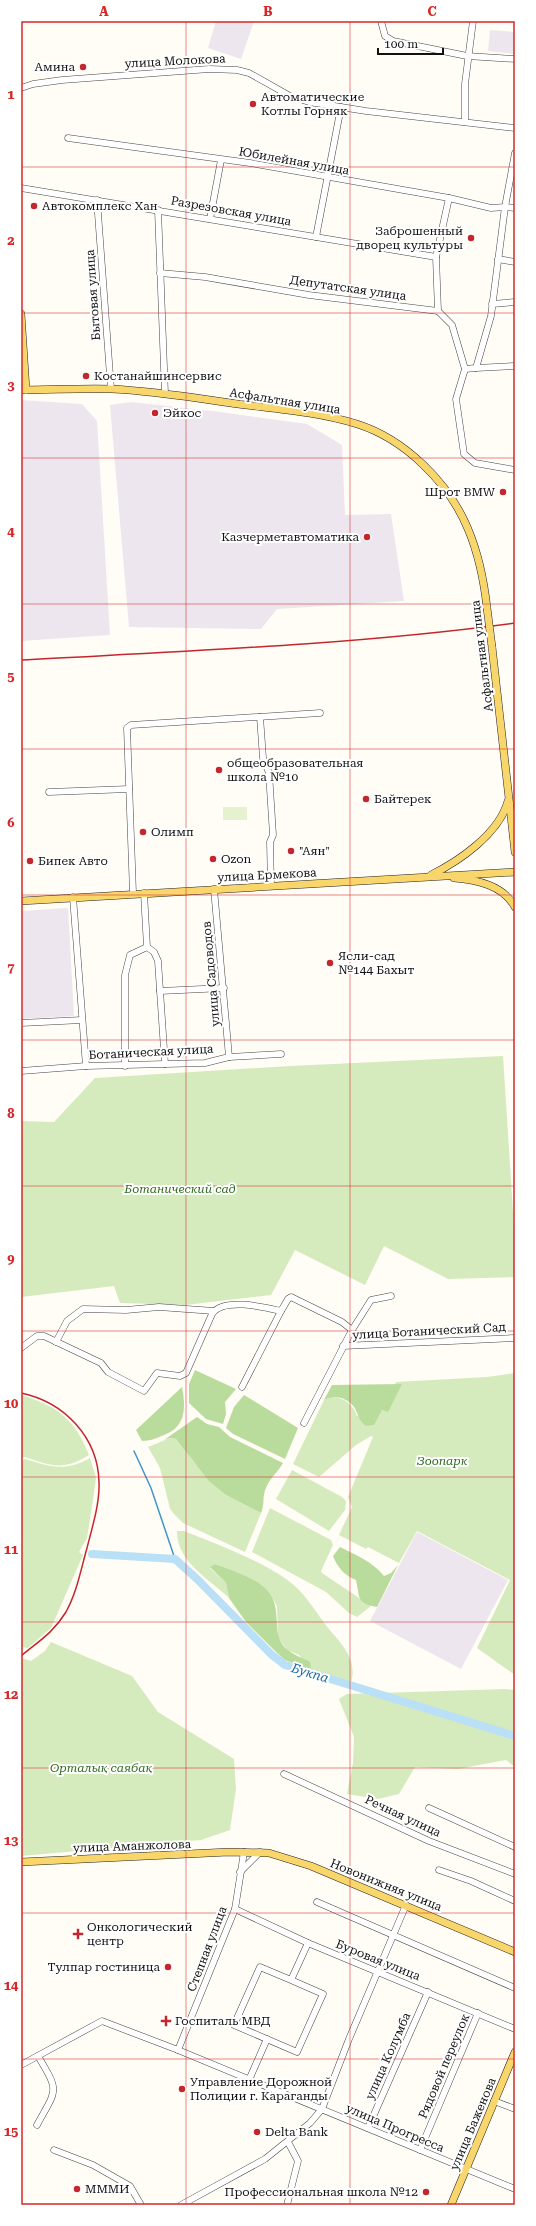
<svg xmlns="http://www.w3.org/2000/svg" width="536" height="2226" font-family="'Roboto Serif',serif">
<style>
.industrial{fill:#eee6ef}
.green{fill:#d5ebbd}
.forest{fill:#b9dc9c}
.pitch{fill:#e6f2cf}
.lines{fill:none;stroke-linecap:round;stroke-linejoin:round}
.stream{stroke:#3f96cf;stroke-width:1.5}
.river{stroke:#b9e0f7;stroke-width:8}
.minor-casing{stroke:#444;stroke-width:7}
.major-casing{stroke:#222;stroke-width:8}
.minor{stroke:#fff;stroke-width:6}
.major{stroke:#f9d66b;stroke-width:7}
.rail{stroke:#c4262e;stroke-width:1.5}
.major-bridge-casing{stroke:#222;stroke-width:8;stroke-linecap:butt}
.major-bridge{stroke:#f9d66b;stroke-width:7}
.grid{fill:none;stroke:#d62828;stroke-width:1;stroke-opacity:0.55}
.poi-dot{fill:#c4262e;stroke:#fff;stroke-width:1.5}
.labels{text-anchor:middle;dominant-baseline:central;stroke-width:4;stroke-linejoin:round;paint-order:stroke}
.street-label{font-size:12px;fill:#111;stroke:#fff}
.poi-label{font-size:12px;fill:#111;stroke:#fff;text-anchor:start}
.park-label{font-size:12px;font-style:italic;fill:#2f6b1f;stroke:#fff}
.water-label{font-size:13px;font-style:italic;fill:#1768a6;stroke:#fff}
.neatline{fill:none;stroke:#d62828;stroke-width:1.5}
.grid-label{font-size:13px;text-anchor:middle;font-weight:bold;fill:#d62828}
</style>
<rect width="100%" height="100%" fill="#fffdf5"/>
<!-- industrial -->
<g class="industrial">
<polygon points="216,21 254,21 241,59 208,48"/>
<polygon points="490,30 515,32 515,54 488,51"/>
<polygon points="21,400 82,404 97,421 110,635 21,641"/>
<polygon points="131,402 213,411 307,424 342,445 345,515 391,514 404,601 277,609 261,629 129,627 110,405"/>
<polygon points="68,908 74,1016 21,1019 21,911"/>
<polygon points="417,1532 508,1580 461,1669 370,1621"/>
</g>
<!-- green -->
<g class="green">
<polygon points="503,1056 515,1243 515,1277 448,1279 384,1246 365,1285 295,1250 271,1295 185,1305 120,1303 114,1286 21,1297 21,1121 54,1122 95,1078 290,1066"/>
<path d="M515,1373V1675L477,1648L510,1580L417,1531L399,1563L368,1547L366,1549L339,1535L352,1507L348,1497L373,1437L371,1436L356,1445L319,1477L293,1464L324,1400C339,1393 352,1402 357,1416L385,1410L396,1382L487,1377Z"/>
<path d="M21,1395C57,1406 75,1419 89,1455C64,1471 51,1466 25,1457L21,1458Z"/>
<polygon points="170,1438 176,1439 184,1446 192,1460 226,1495 261,1513 245,1552 183,1523 175,1515 170,1509 160,1468 148,1447"/>
<path d="M90,1458L96,1478L93,1500L87,1538L79,1552L83,1555L51,1628L28,1648L21,1647V1461L25,1459C51,1467 66,1472 90,1458Z"/>
<polygon points="292,1470 342,1497 346,1501 345,1510 329,1531 276,1499"/>
<polygon points="270,1508 331,1540 333,1545 321,1571 322,1573 371,1606 357,1617 349,1613 326,1592 252,1552"/>
<path d="M177,1531H184C216,1544 274,1565 298,1589C309,1600 318,1615 328,1628C342,1644 358,1660 351,1683L304,1668H311L299,1655L287,1650L278,1638L277,1606L268,1591L256,1582L215,1564L210,1568L226,1583L229,1598C210,1580 176,1561 177,1531Z"/>
<polygon points="51,1642 132,1676 158,1712 234,1759 236,1789 230,1830 201,1840 21,1856 21,1658 31,1661 45,1651"/>
<polygon points="506,1689 515,1690 515,1767 506,1760 458,1769 415,1767 399,1794 378,1799 347,1794 353,1763 354,1737 339,1699 347,1694"/>
</g>
<!-- forest -->
<g class="forest">
<polygon points="195,1370 236,1389 225,1402 226,1414 223,1424 206,1419 189,1403 189,1384"/>
<path d="M402,1384L388,1412L382,1410L374,1425L366,1426C358,1420 359,1415 354,1407C346,1397 335,1395 324,1400L332,1385Z"/>
<path d="M182,1387C186,1408 186,1427 164,1435C157,1438 150,1441 142,1441L136,1430Z"/>
<polygon points="244,1395 298,1428 285,1459 233,1434 226,1428 234,1407"/>
<path d="M197,1417L207,1424L219,1427L230,1437L283,1463C278,1472 269,1479 266,1488C262,1496 265,1504 261,1513L226,1495L209,1481L176,1439L170,1438L164,1440Z"/>
<path d="M340,1547C356,1555 373,1562 384,1576L391,1573L398,1565L377,1607C356,1603 360,1598 356,1580C345,1576 337,1567 333,1556Z"/>
<path d="M215,1564C232,1571 255,1577 268,1591C284,1610 269,1637 288,1650C294,1655 303,1658 310,1662L311,1668H304L285,1660L276,1652L246,1622L229,1598L226,1583L210,1567Z"/>
</g>
<!-- pitch -->
<rect class="pitch" x="223" y="807" width="24" height="13"/>
<g class="lines">
<!-- stream -->
<polyline class="stream" points="134,1451 151,1488 175,1559"/>
<!-- river -->
<polyline class="river" points="92,1554 175,1559 197,1579 272,1655 285,1665 515,1736"/>
<defs>
<g id="minor">
<polyline points="381,21 385,36 393,41 467,56 515,59"/>
<polyline points="21,88 33,84 62,80 209,69 237,70 249,73 290,96 309,102 366,111 515,128"/>
<polyline points="465,122 465,84 473,21"/>
<polyline points="68,138 250,163 449,198 491,208 505,207 515,208"/>
<polyline points="21,188 436,257"/>
<polyline points="97,200 111,389"/>
<polyline points="158,210 165,394"/>
<polyline points="210,219 221,160"/>
<polyline points="316,237 341,107"/>
<polyline points="498,259 515,262"/>
<polyline points="160,273 205,277 309,295 438,311 452,325 465,369 456,399 464,454 475,463 515,470"/>
<polyline points="492,304 515,302"/>
<polyline points="438,311 436,257 449,198"/>
<polyline points="476,368 515,366"/>
<polyline points="465,369 476,368 491,316 505,207 515,153"/>
<polyline points="260,717 263,758 269,773 273,835 270,842 271,886"/>
<polyline points="49,792 129,789"/>
<polyline points="214,889 229,1057"/>
<polyline points="133,893 127,728 131,725 320,713"/>
<polyline points="73,897 86,1066"/>
<polyline points="147,947 154,952 158,961 165,1064"/>
<polyline points="160,991 224,988"/>
<polyline points="21,1023 82,1020"/>
<polyline points="125,1066 125,975 130,955 147,947 144,893"/>
<polyline points="21,1071 86,1066 205,1063 229,1057 281,1054"/>
<polyline points="56,1342 67,1321 83,1309 126,1310 159,1307 214,1311"/>
<polyline points="343,1346 515,1338"/>
<path d="M21,1348L37,1336H44L101,1363L108,1372L144,1391L157,1373L180,1376L186,1373L212,1314C223,1297 264,1307 281,1311L288,1299L291,1297L342,1322L352,1330"/>
<polyline points="242,1387 281,1311"/>
<polyline points="304,1423 352,1330 371,1300 391,1296"/>
<polyline points="284,1774 429,1841 515,1874"/>
<polyline points="429,1808 515,1847"/>
<polyline points="439,1870 471,1881 515,1901"/>
<polyline points="240,1872 260,1852"/>
<polyline points="317,1902 515,1988"/>
<polyline points="235,1909 308,1943 515,2029"/>
<polyline points="291,1980 323,1994 297,2052 234,2025 260,1967 291,1980 308,1943"/>
<polyline points="178,2050 235,1909 244,1852"/>
<polyline points="21,2065 102,2021 178,2050 515,2189"/>
<polyline points="249,2080 267,2039"/>
<polyline points="494,2101 515,2109"/>
<path d="M37,2125C57,2088 60,2093 38,2056"/>
<polyline points="368,2128 428,1992"/>
<polyline points="54,2150 93,2165 130,2186 141,2205"/>
<polyline points="420,2150 478,2013"/>
<polyline points="181,2205 265,2159 310,2123 322,2109 349,2039 406,1905"/>
<polyline points="287,2205 298,2161 288,2142"/>
</g>
<g id="major">
<polyline points="21,314 26,390"/>
<path d="M21,390C51,390 82,388 112,389C154,391 196,398 238,404C277,409 318,412 357,424C405,439 449,483 468,529C479,555 484,581 487,608"/>
<polyline points="492,647 515,852"/>
<path d="M431,875C459,861 499,834 508,801"/>
<path d="M454,878C477,880 503,885 515,907"/>
<polyline points="21,901 515,872"/>
<polyline points="21,1862 229,1852 269,1853 311,1866 515,1952"/>
<polyline points="451,2205 515,2052"/>
</g>
</defs>
<!-- minor casing -->
<use href="#minor" class="minor-casing"/>
<!-- major casing -->
<use href="#major" class="major-casing"/>
<!-- minor -->
<use href="#minor" class="minor"/>
<!-- major -->
<use href="#major" class="major"/>
<!-- rail -->
<g class="rail">
<path d="M21,660C186,651 351,645 515,623"/>
<path d="M21,1393C64,1402 98,1437 99,1482C100,1503 92,1528 87,1548C81,1569 77,1592 66,1612C53,1633 39,1641 21,1656"/>
</g>
<defs>
<polyline id="major-bridge" points="487,608 492,647"/>
</defs>
<!-- major-bridge casing -->
<use href="#major-bridge" class="major-bridge-casing"/>
<!-- major-bridge -->
<use href="#major-bridge" class="major-bridge"/>
</g>
<!-- grid -->
<path class="grid" d="M186,21V2205M350,21V2205M21,167H515M21,313H515M21,458H515M21,604H515M21,749H515M21,895H515M21,1040H515M21,1186H515M21,1331H515M21,1477H515M21,1622H515M21,1768H515M21,1913H515M21,2059H515"/>
<!-- markers -->
<g class="poi-dot">
<circle cx="83" cy="67" r="4"/>
<circle cx="253" cy="104" r="4"/>
<circle cx="34" cy="206" r="4"/>
<circle cx="471" cy="238" r="4"/>
<circle cx="86" cy="376" r="4"/>
<circle cx="155" cy="413" r="4"/>
<circle cx="503" cy="492" r="4"/>
<circle cx="367" cy="537" r="4"/>
<circle cx="219" cy="770" r="4"/>
<circle cx="366" cy="799" r="4"/>
<circle cx="143" cy="832" r="4"/>
<circle cx="291" cy="851" r="4"/>
<circle cx="213" cy="859" r="4"/>
<circle cx="30" cy="861" r="4"/>
<circle cx="330" cy="963" r="4"/>
<path d="M76 1928h4v4h4v4h-4v4h-4v-4h-4v-4h4z"/>
<circle cx="168" cy="1967" r="4"/>
<path d="M164 2015h4v4h4v4h-4v4h-4v-4h-4v-4h4z"/>
<circle cx="182" cy="2089" r="4"/>
<circle cx="257" cy="2132" r="4"/>
<circle cx="77" cy="2189" r="4"/>
<circle cx="426" cy="2192" r="4"/>
</g>
<g class="labels">
<!-- street labels -->
<g class="street-label">
<text transform="translate(175 61) rotate(-3)">улица Молокова</text>
<text transform="translate(294 161) rotate(10)">Юбилейная улица</text>
<text transform="translate(231 211) rotate(10)">Разрезовская улица</text>
<text transform="translate(348 288) rotate(8)">Депутатская улица</text>
<text transform="translate(93 295) rotate(-94)">Бытовая улица</text>
<text transform="translate(285 401) rotate(9)">Асфальтная улица</text>
<text transform="translate(482 656) rotate(-97)">Асфальтная улица</text>
<text transform="translate(267 875) rotate(-3)">улица Ермекова</text>
<text transform="translate(211 974) rotate(-95)">улица Садоводов</text>
<text transform="translate(151 1052) rotate(-3)">Ботаническая улица</text>
<text transform="translate(429 1331) rotate(-3)">улица Ботанический Сад</text>
<text transform="translate(403 1816) rotate(25)">Речная улица</text>
<text transform="translate(132 1846) rotate(-2)">улица Аманжолова</text>
<text transform="translate(386 1885) rotate(22)">Новонижняя улица</text>
<text transform="translate(207 1949) rotate(-69)">Степная улица</text>
<text transform="translate(378 1960) rotate(22)">Буровая улица</text>
<text transform="translate(388 2056) rotate(-66)">улица Колумба</text>
<text transform="translate(444 2066) rotate(-67)">Рядовой переулок</text>
<text transform="translate(473 2124) rotate(-67)">улица Баженова</text>
<text transform="translate(395 2128) rotate(23)">улица Прогресса</text>
</g>
<!-- poi labels -->
<g class="poi-label">
<text x="75" y="67" text-anchor="end">Амина</text>
<text x="261" y="97">Автоматические<tspan x="261" dy="14">Котлы Горняк</tspan></text>
<text x="42" y="206">Автокомплекс Хан</text>
<text x="463" y="231" text-anchor="end">Заброшенный<tspan x="463" dy="14">дворец культуры</tspan></text>
<text x="94" y="376">Костанайшинсервис</text>
<text x="163" y="413">Эйкос</text>
<text x="495" y="492" text-anchor="end">Шрот BMW</text>
<text x="359" y="537" text-anchor="end">Казчерметавтоматика</text>
<text x="227" y="763">общеобразовательная<tspan x="227" dy="14">школа №10</tspan></text>
<text x="374" y="799">Байтерек</text>
<text x="151" y="832">Олимп</text>
<text x="299" y="851">"Аян"</text>
<text x="221" y="859">Ozon</text>
<text x="38" y="861">Бипек Авто</text>
<text x="338" y="956">Ясли-сад<tspan x="338" dy="14">№144 Бахыт</tspan></text>
<text x="87" y="1927">Онкологический<tspan x="87" dy="14">центр</tspan></text>
<text x="160" y="1967" text-anchor="end">Тулпар гостиница</text>
<text x="175" y="2021">Госпиталь МВД</text>
<text x="190" y="2082">Управление Дорожной<tspan x="190" dy="14">Полиции г. Караганды</tspan></text>
<text x="265" y="2132">Delta Bank</text>
<text x="85" y="2189">МММИ</text>
<text x="418" y="2192" text-anchor="end">Профессиональная школа №12</text>
</g>
<!-- park labels -->
<g class="park-label">
<text x="180" y="1189">Ботанический сад</text>
<text x="442" y="1461">Зоопарк</text>
<text x="101" y="1768">Орталық саябақ</text>
</g>
<!-- water labels -->
<g class="water-label">
<text transform="translate(310 1673) rotate(17)">Букпа</text>
</g>
</g>
<!-- border -->
<rect width="536" height="2226" fill="none" stroke="#ffffff" stroke-width="44"/>
<!-- scale -->
<path d="M378 48v6h65v-6" fill="none" stroke="#111111" stroke-width="2"/>
<text x="384" y="48" font-size="12" fill="#111111" stroke="#ffffff" stroke-width="3" paint-order="stroke">100 m</text>
<rect x="22" y="22" width="492" height="2182" class="neatline"/>
<g class="grid-label">
<text x="104" y="16">A</text>
<text x="268" y="16">B</text>
<text x="432" y="16">C</text>
<text x="11" y="99">1</text>
<text x="11" y="245">2</text>
<text x="11" y="390">3</text>
<text x="11" y="536">4</text>
<text x="11" y="681">5</text>
<text x="11" y="827">6</text>
<text x="11" y="972">7</text>
<text x="11" y="1118">8</text>
<text x="11" y="1263">9</text>
<text x="11" y="1408">10</text>
<text x="11" y="1554">11</text>
<text x="11" y="1699">12</text>
<text x="11" y="1845">13</text>
<text x="11" y="1990">14</text>
<text x="11" y="2136">15</text>
</g>
</svg>
